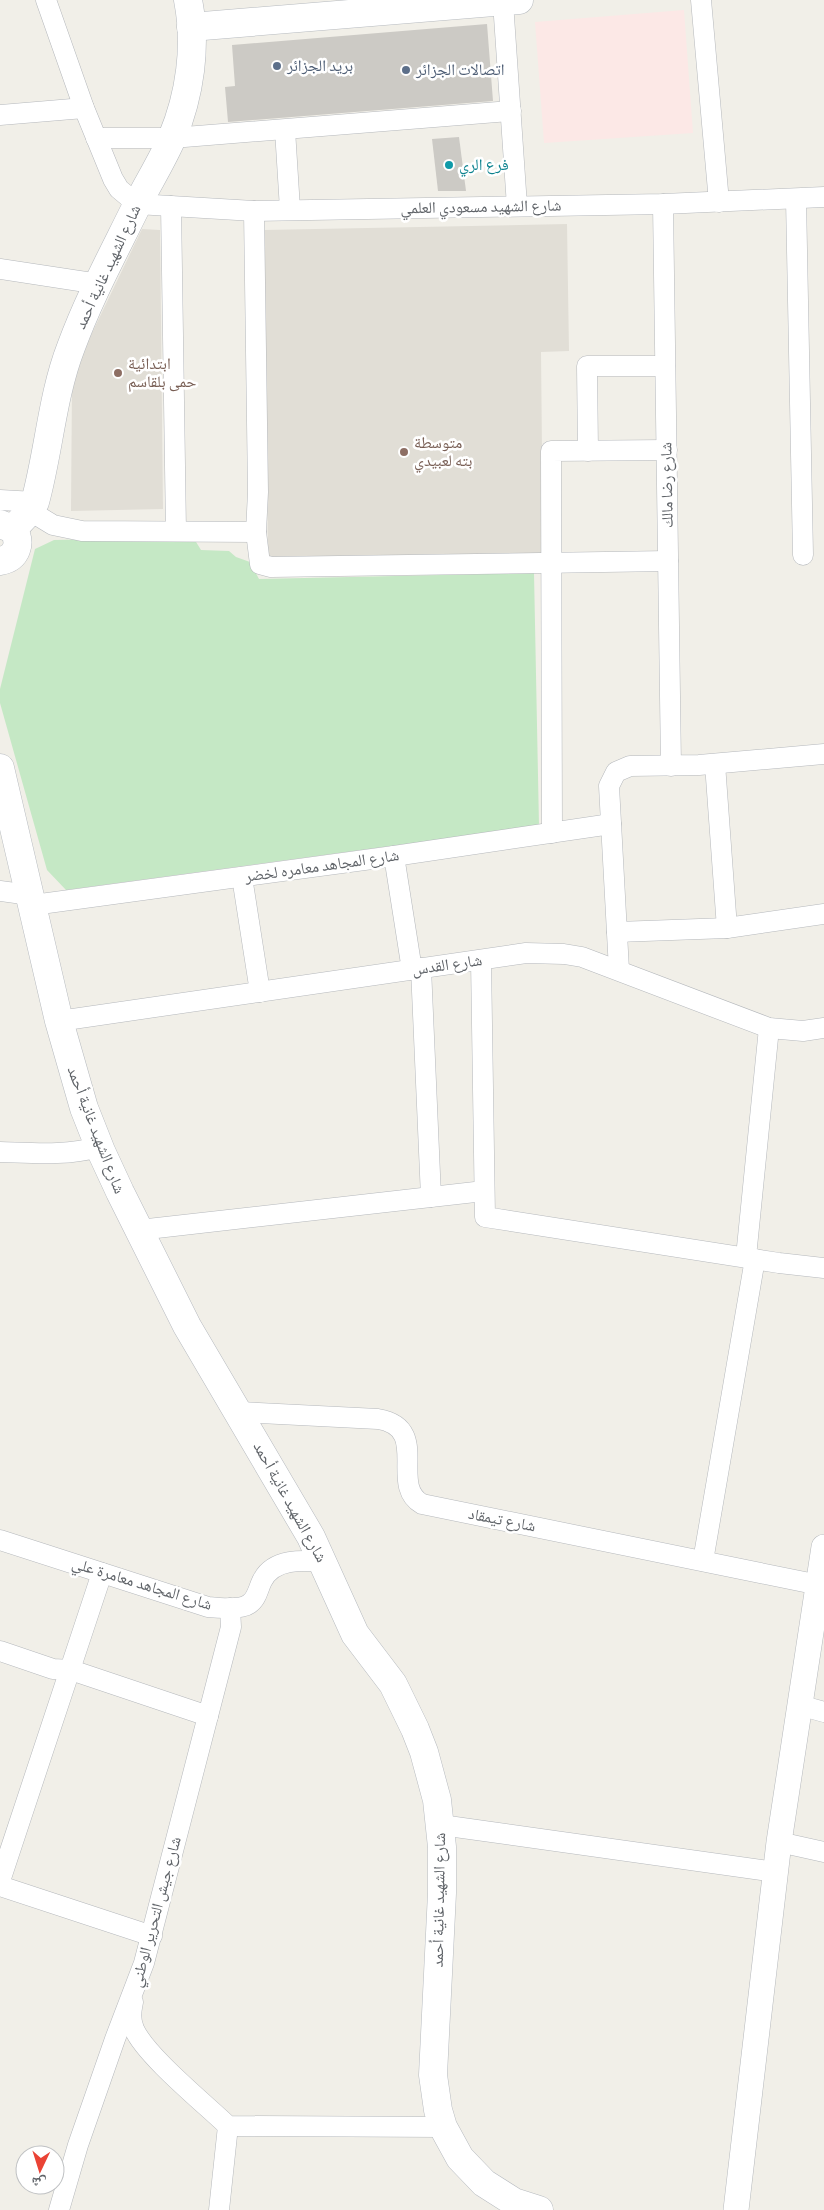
<svg xmlns="http://www.w3.org/2000/svg" width="824" height="2210" font-family="'Source Sans 3','Noto Naskh Arabic',sans-serif">
<style>
.education{fill:#e1ded6}
.medical{fill:#fce8e6}
.green{fill:#c5e8c5}
.building{fill:#cccac5}
.lines{fill:none;stroke-linecap:round;stroke-linejoin:round}
.minor-casing{stroke:#b5b8bc;stroke-width:21}
.tertiary-casing{stroke:#b5b8bc;stroke-width:26}
.secondary-casing{stroke:#b6babf;stroke-width:29}
.minor{stroke:#fff;stroke-width:20}
.tertiary{stroke:#fff;stroke-width:25}
.secondary{stroke:#fff;stroke-width:28}
.service-dot{fill:#5c6f8a;stroke:#fff;stroke-width:2}
.culture-dot{fill:#0f9aa8;stroke:#fff;stroke-width:2}
.education-dot{fill:#8d6e63;stroke:#fff;stroke-width:2}
.labels{text-anchor:middle;dominant-baseline:central;stroke-width:5;stroke-linejoin:round;paint-order:stroke}
.service-label{font-size:16px;fill:#4e5e75;stroke:#fff;text-anchor:start}
.culture-label{font-size:16px;fill:#0d838f;stroke:#fff;text-anchor:start}
.street-label{font-size:16px;fill:#5f6368;stroke:#fff}
.education-label{font-size:16px;fill:#785e54;stroke:#fff;text-anchor:start}
</style>
<rect width="100%" height="100%" fill="#f1efe8"/>
<!-- education -->
<g class="education">
<polygon points="567,224 569,351 541,352 543,553 268,557 264,230"/>
<polygon points="142,229 160,230 163,509 71,511 72,384 78,362"/>
</g>
<!-- medical -->
<polygon class="medical" points="684,10 693,133 544,143 535,22"/>
<!-- green -->
<polygon class="green" points="193,537 201,550 229,551 236,557 250,562 259,579 534,573 539,826 66,890 47,870 0,703 0,689 35,549 54,540"/>
<!-- building -->
<g class="building">
<polygon points="487,24 493,101 228,122 225,87 235,86 232,45"/>
<polygon points="459,137 466,191 438,191 432,139"/>
</g>
<g class="lines">
<defs>
<g id="minor">
<polyline points="46,0 84,108 113,179 119,189 137,204 254,211 663,204 824,197"/>
<polyline points="701,0 719,202"/>
<polyline points="503,2 517,206"/>
<polyline points="0,115 84,108"/>
<polyline points="285,130 290,209"/>
<polyline points="96,138 172,138 511,111"/>
<polyline points="796,199 803,555"/>
<polyline points="663,204 671,766"/>
<polyline points="171,206 176,531"/>
<polyline points="0,269 99,284"/>
<polyline points="588,451 587,366 665,366"/>
<polyline points="0,500 35,502"/>
<polyline points="30,511 53,525 82,531 256,532 258,492 254,211"/>
<polyline points="256,532 260,564 271,567 668,561"/>
<polyline points="715,764 727,928"/>
<polyline points="552,833 551,451 667,450"/>
<polyline points="394,856 412,970"/>
<polyline points="242,877 260,992"/>
<polyline points="0,891 30,895"/>
<polyline points="33,905 394,856 611,824"/>
<polyline points="617,932 727,928 824,914"/>
<polyline points="481,960 485,1217 779,1263 824,1268"/>
<polyline points="421,968 431,1197"/>
<polyline points="619,970 609,786 616,772 630,766 699,765 824,754"/>
<polyline points="59,1021 526,953 564,954 582,957 769,1028 803,1031 824,1028"/>
<path d="M0,1152C34,1153 66,1156 99,1147"/>
<polyline points="139,1230 484,1191"/>
<polyline points="746,1257 769,1028"/>
<path d="M239,1412L378,1419C432,1428 388,1485 422,1504L824,1586"/>
<path d="M0,1540L208,1607C218,1608 241,1610 249,1604C257,1599 258,1589 262,1581C273,1558 303,1560 324,1562"/>
<polyline points="703,1561 755,1259"/>
<polyline points="0,1651 53,1669 71,1670 208,1716"/>
<polyline points="799,1705 824,1712"/>
<polyline points="441,1825 776,1872"/>
<polyline points="779,1842 824,1852"/>
<polyline points="0,1881 102,1573"/>
<polyline points="0,1886 152,1936"/>
<path d="M133,2002C131,2012 130,2019 134,2029C146,2056 204,2103 228,2126L443,2127"/>
<polyline points="59,2210 78,2145 115,2039 144,1963 231,1627 230,1608"/>
<polyline points="219,2210 228,2126"/>
</g>
<polyline id="tertiary" points="736,2210 779,1842 824,1547"/>
<g id="secondary">
<polyline points="191,27 519,0"/>
<path d="M0,524L13,529C22,543 17,558 0,561"/>
<path d="M13,529L30,511L35,502C49,451 52,396 71,347C89,298 114,252 137,205C148,183 162,161 172,138C190,95 197,46 188,0"/>
<polyline points="0,768 59,1021 84,1108 101,1151 120,1192 187,1326 311,1537 355,1634 393,1684 415,1729 424,1752 437,1800 442,1847 442,1893 433,2075 438,2110 443,2127 460,2158 484,2183 514,2202 539,2210"/>
</g>
</defs>
<!-- minor casing -->
<use href="#minor" class="minor-casing"/>
<!-- tertiary casing -->
<use href="#tertiary" class="tertiary-casing"/>
<!-- secondary casing -->
<use href="#secondary" class="secondary-casing"/>
<!-- minor -->
<use href="#minor" class="minor"/>
<!-- tertiary -->
<use href="#tertiary" class="tertiary"/>
<!-- secondary -->
<use href="#secondary" class="secondary"/>
</g>
<!-- markers -->
<g class="service-dot">
<circle cx="277" cy="66" r="5"/>
<circle cx="406" cy="70" r="5"/>
</g>
<circle class="culture-dot" cx="449" cy="165" r="5"/>
<g class="education-dot">
<circle cx="118" cy="373" r="5"/>
<circle cx="404" cy="452" r="5"/>
</g>
<g class="labels">
<!-- service labels -->
<g class="service-label">
<text x="287" y="66">بريد الجزائر</text>
<text x="416" y="70">اتصالات الجزائر</text>
</g>
<!-- culture labels -->
<g class="culture-label">
<text x="459" y="165">فرع الري</text>
</g>
<!-- street labels -->
<g class="street-label">
<text transform="translate(481 207) rotate(-1)">شارع الشهيد مسعودي العلمي</text>
<text transform="translate(108 267) rotate(-65)">شارع الشهيد غانية أحمد</text>
<text transform="translate(667 485) rotate(-91)">شارع رضا مالك</text>
<text transform="translate(322 866) rotate(-8)">شارع المجاهد معامره لخضر</text>
<text transform="translate(447 965) rotate(-8)">شارع القدس</text>
<text transform="translate(96 1130) rotate(69)">شارع الشهيد غانية أحمد</text>
<text transform="translate(290 1502) rotate(61)">شارع الشهيد غانية أحمد</text>
<text transform="translate(502 1520) rotate(11)">شارع تيمقاد</text>
<text transform="translate(142 1584) rotate(17)">شارع المجاهد معامرة علي</text>
<text transform="translate(439 1900) rotate(-89)">شارع الشهيد غانية أحمد</text>
<text transform="translate(156 1912) rotate(-75)">شارع جيش التحرير الوطني</text>
</g>
<!-- education labels -->
<g class="education-label">
<text x="128" y="364">ابتدائية<tspan x="128" dy="18">حمى بلقاسم</tspan></text>
<text x="414" y="443">متوسطة<tspan x="414" dy="18">بته لعبيدي</tspan></text>
</g>
</g>
<!-- north arrow -->
<g transform="translate(40 2170) rotate(184)"><circle r="24" fill="#ffffff" stroke="#bfc1c3"/>
<path d="M0-4L9 19L0 12L-9 19Z" fill="#ea4335"/>
<text y="-8" font-size="14" font-weight="bold" text-anchor="middle" fill="#5f6368">ش</text>
</g>
</svg>
